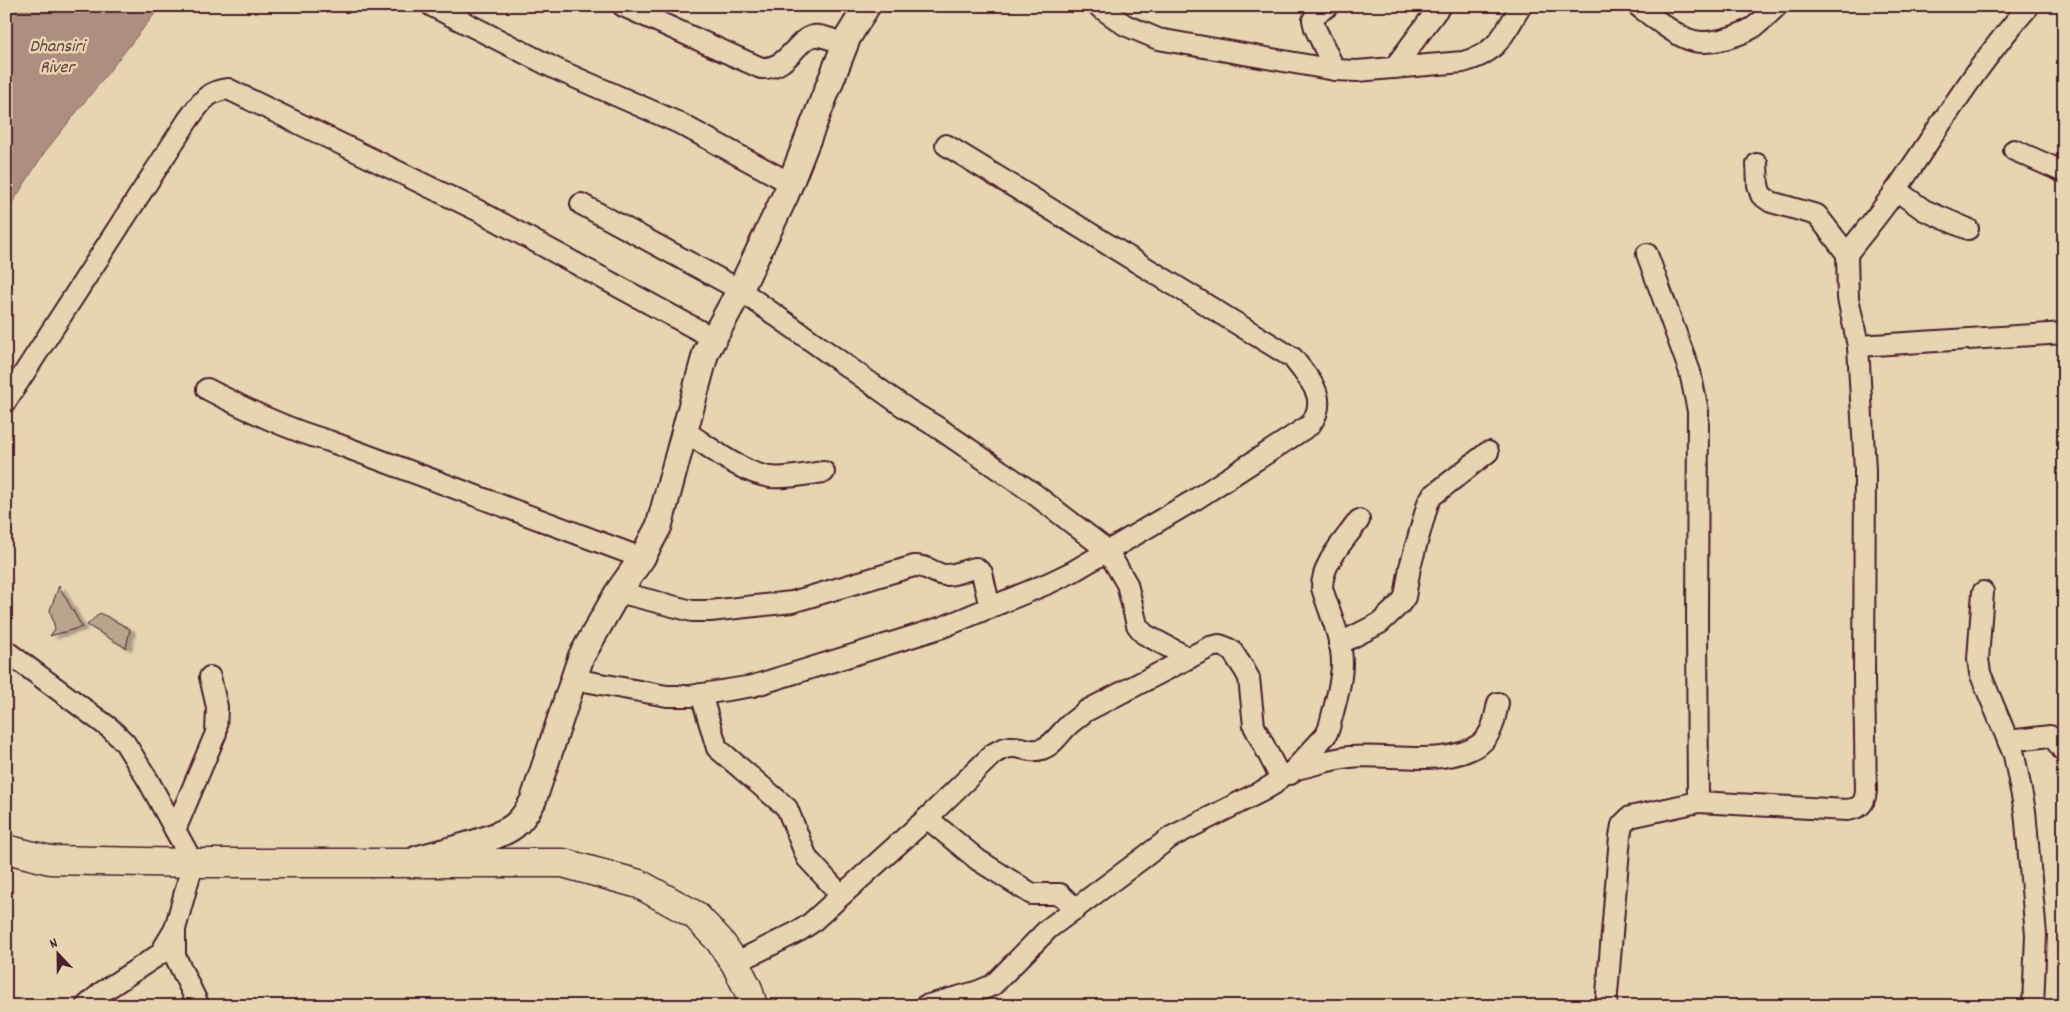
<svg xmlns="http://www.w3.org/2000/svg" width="2070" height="1012" font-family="Dekko,sans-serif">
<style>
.water{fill:#ac8f7f;stroke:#85625d}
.building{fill:#bba38d;stroke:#4a1f2b;filter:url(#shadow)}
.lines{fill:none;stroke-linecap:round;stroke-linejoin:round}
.minor-casing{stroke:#4a1f2b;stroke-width:24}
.tertiary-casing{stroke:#4a1f2b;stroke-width:29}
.secondary-casing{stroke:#4a1f2b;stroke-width:31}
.minor{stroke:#e7d5b2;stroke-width:20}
.tertiary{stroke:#e7d5b2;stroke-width:25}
.secondary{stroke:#e7d5b2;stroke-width:28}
.labels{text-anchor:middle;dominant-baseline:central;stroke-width:5;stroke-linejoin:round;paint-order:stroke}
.water-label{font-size:18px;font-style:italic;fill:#623b40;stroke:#e7d5b2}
</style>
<defs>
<filter id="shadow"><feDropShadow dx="5.5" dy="3" stdDeviation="1" flood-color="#0004"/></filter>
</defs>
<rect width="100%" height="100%" fill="#e7d5b2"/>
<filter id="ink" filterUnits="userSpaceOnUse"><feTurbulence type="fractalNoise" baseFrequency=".02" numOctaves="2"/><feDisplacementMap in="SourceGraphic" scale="10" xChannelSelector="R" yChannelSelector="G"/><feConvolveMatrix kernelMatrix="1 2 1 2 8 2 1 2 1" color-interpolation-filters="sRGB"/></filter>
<g filter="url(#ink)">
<!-- water -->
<polygon class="water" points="11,6 161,6 44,153 6,213 6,13"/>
<!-- building -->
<g class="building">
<polygon points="59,586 82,627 50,636 55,629 50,610"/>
<polygon points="100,613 130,629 126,648 87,625"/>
</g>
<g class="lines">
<defs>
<g id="minor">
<polyline points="432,6 556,69 679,123 790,183"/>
<path d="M623,6L761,68C791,70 797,33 819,36C828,37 837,42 845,44"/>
<path d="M1098,6L1125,25L1158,39L1335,70L1357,71L1463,62C1498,53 1503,35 1521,6"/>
<polyline points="1328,6 1316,14 1313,20 1315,28 1335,70"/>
<path d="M1638,6C1653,17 1676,37 1694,41C1711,45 1739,36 1754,27C1762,21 1770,13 1777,6"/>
<polyline points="1394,68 1440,6"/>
<polyline points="2014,150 2064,172"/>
<polyline points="1896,190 1924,210 1968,229"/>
<polyline points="581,204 740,290 907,409 937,427 1033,493 1107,550 1127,584 1137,625 1144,634 1189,658"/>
<path d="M1647,254L1690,372L1698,411L1697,620L1698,802L1847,810C1860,808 1864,805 1866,792L1864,679L1865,470L1858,346L1848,298L1847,254L1817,215L1771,202L1761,195L1758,185L1757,164"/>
<path d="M1847,254C1863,233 1881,212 1896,190C1939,128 1978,63 2029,6"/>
<polyline points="1858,346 2064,333"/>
<path d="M207,389C246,409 286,429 329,441L642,558"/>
<path d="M6,401L188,120C200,104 206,91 228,89L479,211L713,338"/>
<path d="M685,431C710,447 739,472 770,477C787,479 807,474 824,472"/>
<path d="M618,592L692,611H710L792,602L914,566C926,565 933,573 944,575C955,576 966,569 976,568L982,573L990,608"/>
<polyline points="1983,592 1978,659 1980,673 2014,755 2025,811 2036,935 2033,1006"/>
<polyline points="1339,644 1380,623 1400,604 1405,597 1410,567 1428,503 1432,496 1488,452"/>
<polyline points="6,651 111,729 125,743 148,780 193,863 175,929 175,956 199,1006"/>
<path d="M573,679L667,696H690L753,686L943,627L1049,583L1072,572L1196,499L1310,425C1330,398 1310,381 1293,358L946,145"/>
<polyline points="701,694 717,748 787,808 807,858 841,895"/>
<polyline points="2008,741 2050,736 2056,741 2064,752"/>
<path d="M1297,769C1314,765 1331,759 1349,757C1388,753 1447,768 1480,744C1493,734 1495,717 1498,703"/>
<polyline points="927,818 978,860 1032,894 1060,894 1076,909"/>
<polyline points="175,830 216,733 217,707 210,677"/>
<path d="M735,963L799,931L811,923L927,818L993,754C1019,738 1023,755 1042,749C1054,745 1061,731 1071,723C1076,719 1081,715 1086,711L1210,647L1219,645L1225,647L1232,651L1244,669L1249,678L1254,726L1277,771L1283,774H1290L1326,735L1329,728C1334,707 1342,684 1342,663C1342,638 1329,612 1322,588C1322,562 1345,540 1359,520"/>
<polyline points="86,1006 102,992 160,954 175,929"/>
<polyline points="925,1006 976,992 993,985 1048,929 1171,837 1264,790 1274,784 1283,774"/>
<polyline points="1606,1006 1620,837 1622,825 1630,817 1698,802"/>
</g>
<path id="tertiary" d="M417,859C441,852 496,840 514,826C522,820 528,810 533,801L581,657L618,592L642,558L659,526L706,352L740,290L786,194L848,37L867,6"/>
<polyline id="secondary" points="6,849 50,860 193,863 563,863 639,884 695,915 719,940 735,963 748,989 753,1006"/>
</defs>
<!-- minor casing -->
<use href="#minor" class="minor-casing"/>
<!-- tertiary casing -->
<use href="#tertiary" class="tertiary-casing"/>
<!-- secondary casing -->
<use href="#secondary" class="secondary-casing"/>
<!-- minor -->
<use href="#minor" class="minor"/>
<!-- tertiary -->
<use href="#tertiary" class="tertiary"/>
<!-- secondary -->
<use href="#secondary" class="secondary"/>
</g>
</g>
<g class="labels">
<!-- water labels -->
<g class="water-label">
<text x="57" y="47">Dhansiri<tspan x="57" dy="21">River</tspan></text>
</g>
</g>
<!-- margin -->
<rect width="2070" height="1012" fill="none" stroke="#e7d5b2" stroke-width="25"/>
<rect x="12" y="12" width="2045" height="987" fill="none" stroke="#4a1f2b" stroke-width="2" filter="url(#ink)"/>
<!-- north arrow -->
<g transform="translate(58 954) rotate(338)" stroke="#e7d5b2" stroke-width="4" paint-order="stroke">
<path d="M0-4L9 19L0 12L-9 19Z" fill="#4a1f2b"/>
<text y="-8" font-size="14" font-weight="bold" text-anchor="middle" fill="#4a1f2b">N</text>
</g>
</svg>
